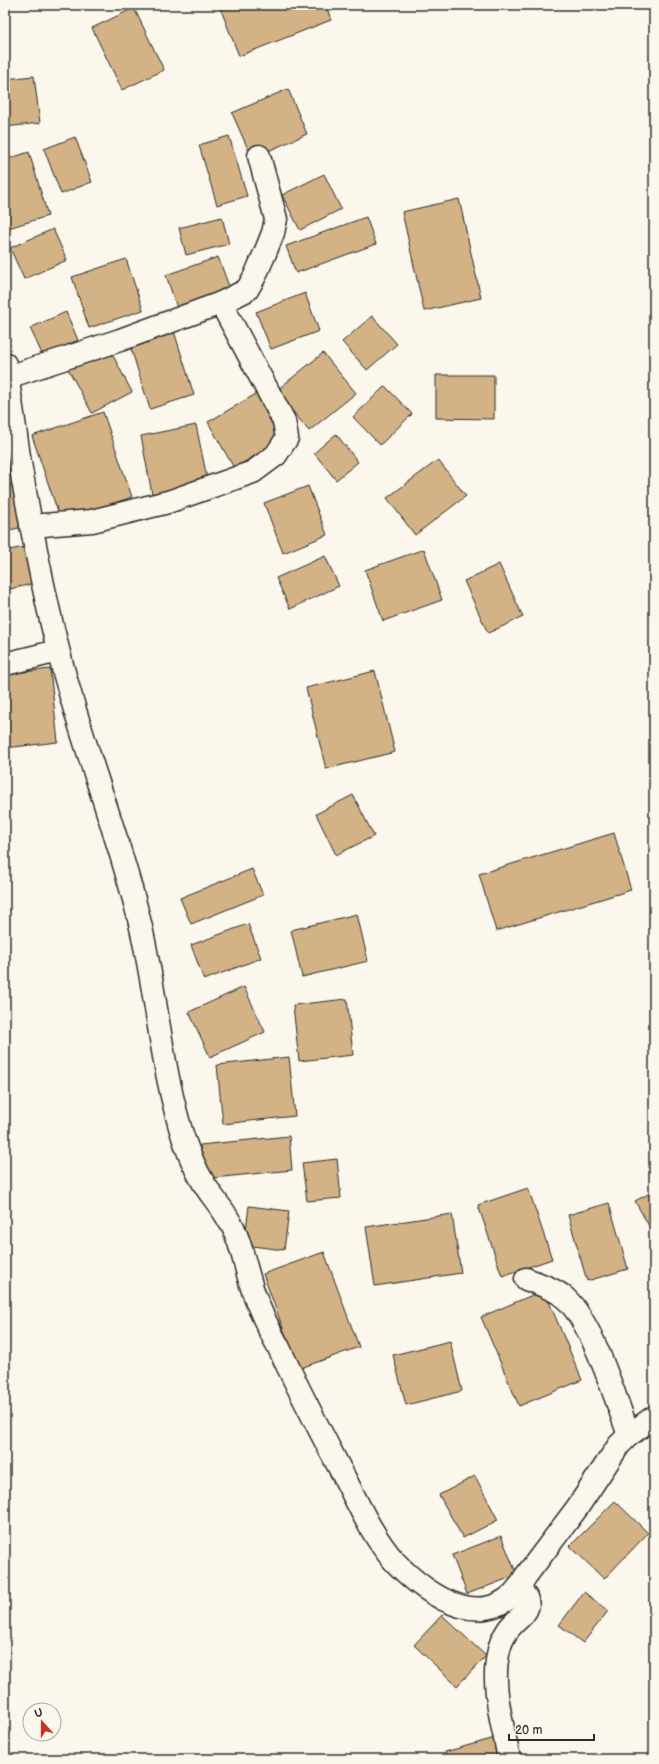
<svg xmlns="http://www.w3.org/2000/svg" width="659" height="1764" font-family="'Balsamiq Sans',sans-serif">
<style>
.building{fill:#d3b386;stroke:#2b2b2b}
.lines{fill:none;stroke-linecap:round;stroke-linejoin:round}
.street-casing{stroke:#2b2b2b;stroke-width:25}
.street{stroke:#fbf7ec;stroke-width:22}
</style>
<rect width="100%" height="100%" fill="#fbf7ec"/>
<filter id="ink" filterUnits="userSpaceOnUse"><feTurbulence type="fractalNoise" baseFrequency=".025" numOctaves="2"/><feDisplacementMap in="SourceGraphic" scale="8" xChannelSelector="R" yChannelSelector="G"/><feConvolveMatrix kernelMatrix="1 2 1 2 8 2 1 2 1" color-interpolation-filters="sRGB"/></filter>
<g filter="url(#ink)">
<!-- building -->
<g class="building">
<polygon points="219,5 326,5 331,20 239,56"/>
<polygon points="134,8 164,70 122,90 92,28"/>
<polygon points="34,76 40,123 5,127 5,79"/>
<polygon points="288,89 307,134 252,158 232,113"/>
<polygon points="229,136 247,196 217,205 199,145"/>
<polygon points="75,137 92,182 61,194 44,149"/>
<polygon points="29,152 48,216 5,229 5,160"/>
<polygon points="324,174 341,209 300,230 282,195"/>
<polygon points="459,199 481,298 424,311 402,212"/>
<polygon points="222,217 229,244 186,255 179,228"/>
<polygon points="366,217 376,244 296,273 286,246"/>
<polygon points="53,229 67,260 24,279 10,248"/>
<polygon points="218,257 230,289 177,308 166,275"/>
<polygon points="126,259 143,310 89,328 72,277"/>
<polygon points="305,293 319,331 271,349 256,312"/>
<polygon points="66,312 78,340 43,356 30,328"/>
<polygon points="372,316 397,344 367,370 342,342"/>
<polygon points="173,328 194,395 150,409 129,342"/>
<polygon points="108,346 132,392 92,413 67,367"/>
<polygon points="323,353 356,393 309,431 276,391"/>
<polygon points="436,375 494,375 494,419 436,418"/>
<polygon points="385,386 412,414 380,445 353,417"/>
<polygon points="256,394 282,440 234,468 208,422"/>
<polygon points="103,412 132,497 61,521 32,436"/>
<polygon points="196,425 208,483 152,494 141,436"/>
<polygon points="336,434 358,462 336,480 314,453"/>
<polygon points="438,460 466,496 415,535 387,498"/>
<polygon points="19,483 28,526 5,531 5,486"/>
<polygon points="308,486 327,535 283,553 264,503"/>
<polygon points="28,546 36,583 5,590 5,551"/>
<polygon points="424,549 442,600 383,621 365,570"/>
<polygon points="325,556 339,586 290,609 276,578"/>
<polygon points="499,564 523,617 488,633 464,581"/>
<polygon points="50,669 58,742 5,748 5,674"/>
<polygon points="375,671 395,752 326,769 306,688"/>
<polygon points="353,795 374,836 336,855 316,814"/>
<polygon points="614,833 631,890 496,931 479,874"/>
<polygon points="252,869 263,895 191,924 180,898"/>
<polygon points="357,914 368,961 302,977 291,930"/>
<polygon points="248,924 261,958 204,980 191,945"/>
<polygon points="244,987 265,1032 210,1057 189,1012"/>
<polygon points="347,999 353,1055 299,1061 293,1005"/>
<polygon points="289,1057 295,1116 223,1124 217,1065"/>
<polygon points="289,1136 292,1170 203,1179 200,1145"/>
<polygon points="337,1159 341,1198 307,1201 302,1163"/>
<polygon points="528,1188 552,1259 502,1276 478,1205"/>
<polygon points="654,1191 654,1235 635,1201"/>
<polygon points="609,1203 628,1269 587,1281 568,1215"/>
<polygon points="249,1206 289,1211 284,1250 244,1245"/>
<polygon points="452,1214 461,1273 375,1286 366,1227"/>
<polygon points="324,1252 359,1347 298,1369 263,1274"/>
<polygon points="544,1290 582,1380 519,1406 481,1317"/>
<polygon points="450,1341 462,1391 406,1405 393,1355"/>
<polygon points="475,1476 498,1520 463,1538 439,1495"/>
<polygon points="615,1501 648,1533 604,1579 570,1546"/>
<polygon points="501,1536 517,1575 467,1594 452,1555"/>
<polygon points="584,1592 608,1611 583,1643 559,1625"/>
<polygon points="442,1615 486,1656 457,1686 414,1645"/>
<polygon points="495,1738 501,1759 447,1759 445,1752"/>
</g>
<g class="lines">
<defs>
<g id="street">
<path d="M5,364C11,397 15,430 20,463C31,527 43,591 59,653C81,742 116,826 138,915C157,989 160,1067 184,1140C191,1160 200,1180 213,1197C221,1207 227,1216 233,1227C244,1251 247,1278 257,1302C263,1318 271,1333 279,1348C298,1389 319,1429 340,1469C357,1501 371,1535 395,1562C412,1580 436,1599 460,1606C488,1614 512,1603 525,1577L577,1508L619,1445L629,1435L654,1417"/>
<polyline points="8,377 120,340 221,303 247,290 255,276 265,253 273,233 276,219 259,156"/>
<polyline points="31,526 92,521 168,502 253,472 276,455 287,438 284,421 221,303"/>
<polyline points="5,664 58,651"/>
<path d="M526,1279C539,1284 555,1289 565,1298C593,1323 615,1398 629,1435"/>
<path d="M509,1759C503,1724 490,1685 499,1650C500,1644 504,1636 508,1630C518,1615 540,1610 519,1588"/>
</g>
</defs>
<!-- street casing -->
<use href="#street" class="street-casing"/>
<!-- street -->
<use href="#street" class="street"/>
</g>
</g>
<!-- margin -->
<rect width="659" height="1764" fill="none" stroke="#fbf7ec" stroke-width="20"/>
<rect x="10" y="10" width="639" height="1744" fill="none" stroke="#2b2b2b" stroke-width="1.5" filter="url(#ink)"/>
<!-- north arrow -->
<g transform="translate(42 1722) rotate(339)"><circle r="19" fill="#fbf7ec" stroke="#a8a59f"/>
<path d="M0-3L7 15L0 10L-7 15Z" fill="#c8321e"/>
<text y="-6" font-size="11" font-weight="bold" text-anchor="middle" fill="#2b2b2b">U</text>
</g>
<!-- scale -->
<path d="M509 1734v6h85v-6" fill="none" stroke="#2b2b2b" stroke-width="2"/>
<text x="515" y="1734" font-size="12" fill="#2b2b2b" stroke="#fbf7ec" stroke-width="3" paint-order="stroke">20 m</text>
</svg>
